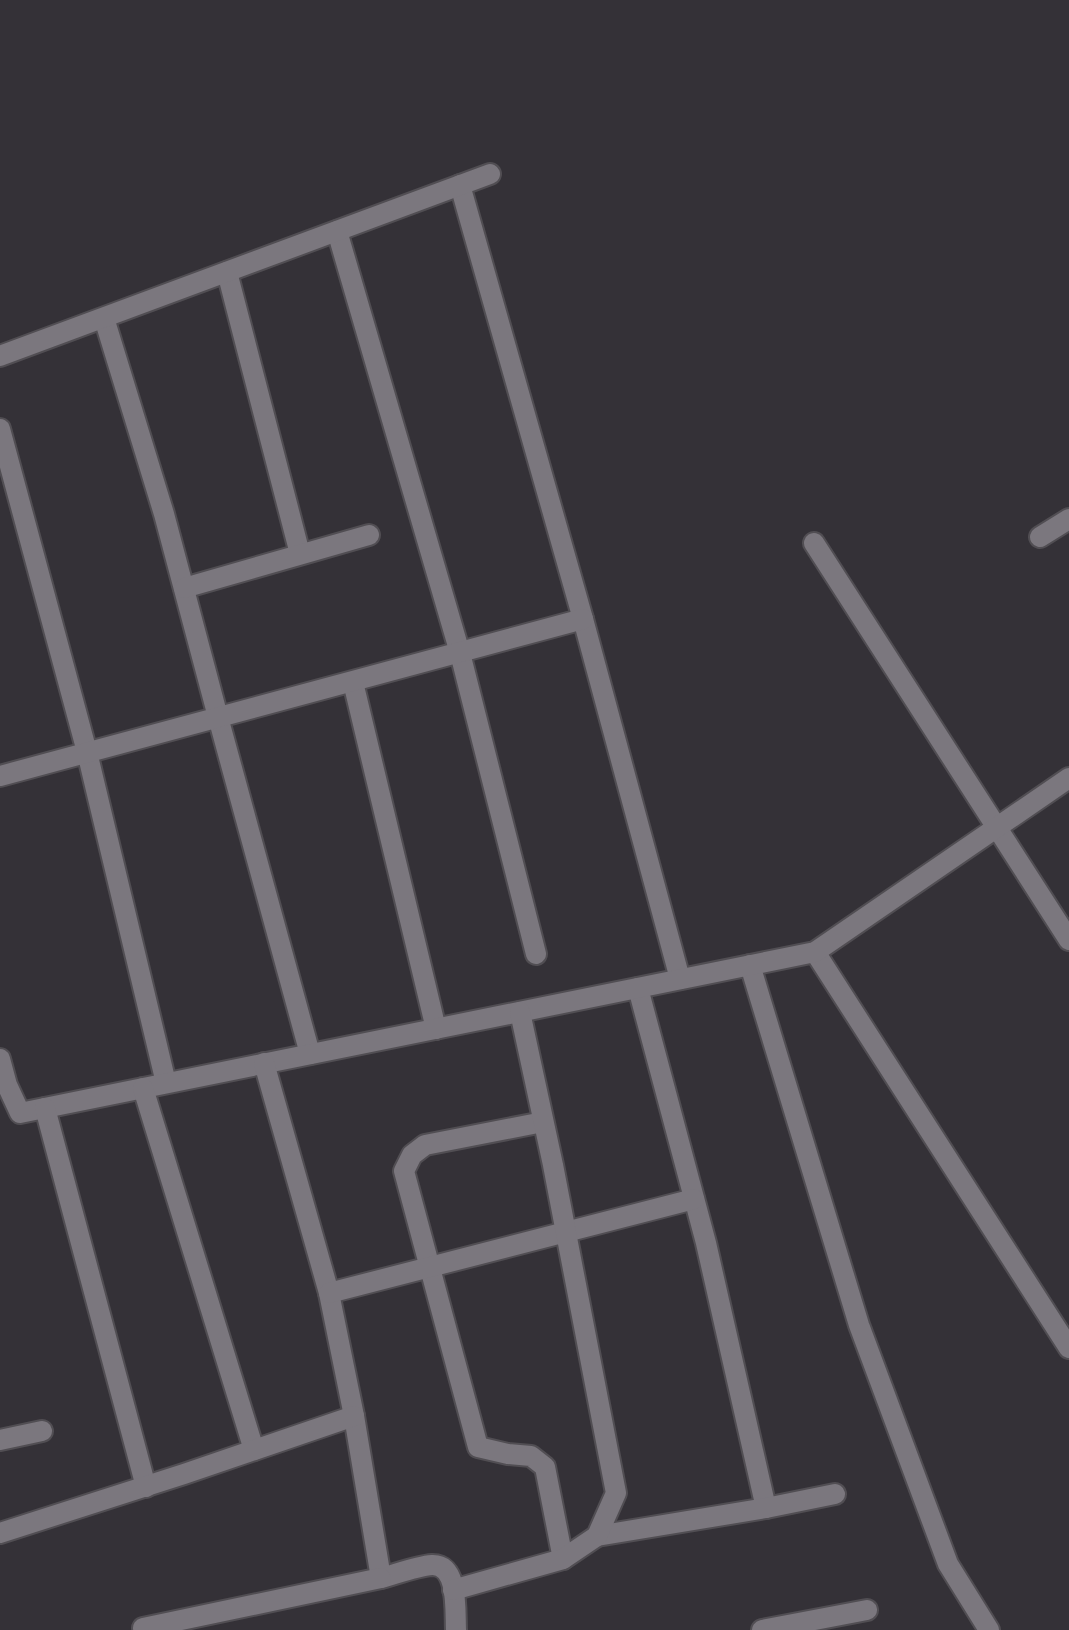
<svg xmlns="http://www.w3.org/2000/svg" width="1069" height="1630" font-family="Commissioner,sans-serif">
<style>
.lines{fill:none;stroke-linecap:round;stroke-linejoin:round}
.street-casing{stroke:#514e53;stroke-width:24}
.street{stroke:#7b777e;stroke-width:20}
</style>
<rect width="100%" height="100%" fill="#343137"/>
<g class="lines">
<defs>
<g id="street">
<polyline points="460,185 583,619 680,979"/>
<polyline points="337,231 460,653 536,954"/>
<polyline points="227,272 300,554"/>
<polyline points="104,318 164,514 218,717 310,1054"/>
<polyline points="0,356 490,174"/>
<polyline points="0,429 87,752 166,1083"/>
<polyline points="1040,537 1069,519"/>
<polyline points="814,543 1069,940"/>
<polyline points="184,588 369,535"/>
<polyline points="353,682 436,1029"/>
<polyline points="0,776 583,619"/>
<polyline points="815,952 1069,1348"/>
<polyline points="750,965 859,1325 948,1564 989,1630"/>
<polyline points="638,988 706,1243 766,1508"/>
<polyline points="0,1059 7,1085 20,1113 815,952 1069,778"/>
<path d="M264,1063L329,1293L354,1416L381,1578C396,1574 417,1566 432,1565C459,1564 455,1611 456,1630"/>
<polyline points="143,1088 254,1450"/>
<polyline points="45,1108 146,1487"/>
<polyline points="543,1122 425,1145 412,1155 404,1171 478,1447 508,1454 531,1456 545,1467 563,1559"/>
<polyline points="329,1293 694,1199"/>
<polyline points="0,1440 42,1431"/>
<polyline points="0,1533 184,1474 354,1416"/>
<polyline points="597,1536 766,1508 835,1494"/>
<polyline points="453,1590 563,1559 597,1536 616,1493 553,1165 520,1012"/>
<polyline points="143,1628 381,1578"/>
<polyline points="762,1630 867,1610"/>
</g>
</defs>
<!-- street casing -->
<use href="#street" class="street-casing"/>
<!-- street -->
<use href="#street" class="street"/>
</g>
</svg>
